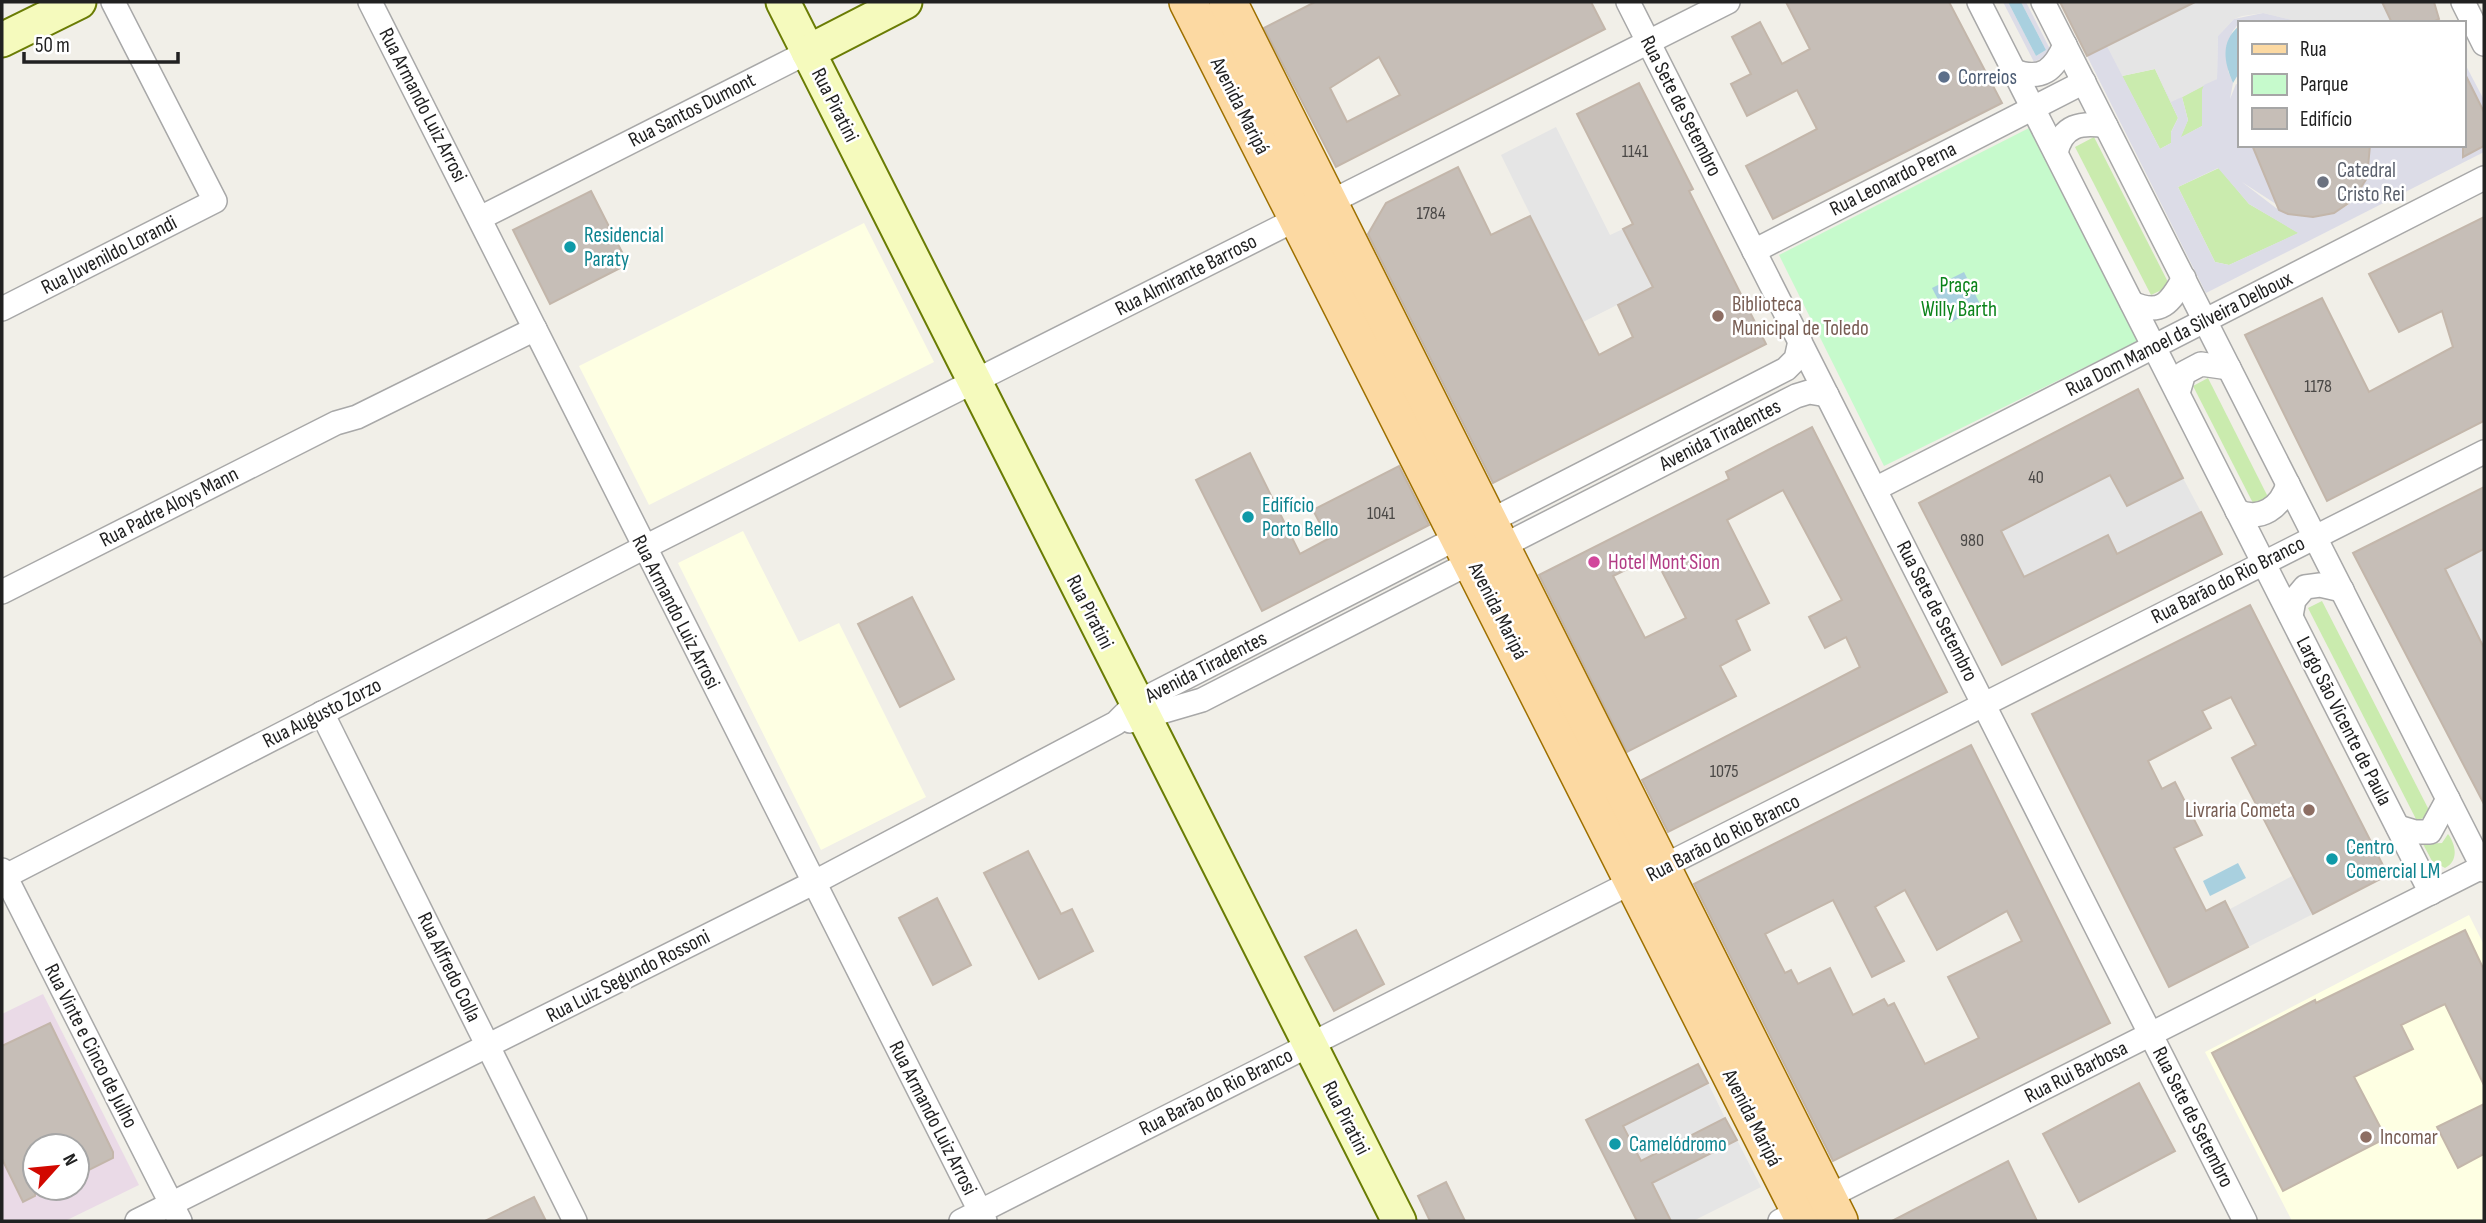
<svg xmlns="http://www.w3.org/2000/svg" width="2486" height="1223" font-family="'Sofia Sans Condensed',sans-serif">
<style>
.industrial{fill:#eadae7;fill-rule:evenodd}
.education{fill:#feffe3}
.grass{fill:#caebae}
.park{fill:#c6facc}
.parking{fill:#e5e5e5}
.plaza{fill:#dcdce7;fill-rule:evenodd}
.water{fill:#a9d0df}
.building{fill:#c6beb7;stroke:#c3b6aa;stroke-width:2;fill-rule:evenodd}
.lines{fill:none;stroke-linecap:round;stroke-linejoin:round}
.street-casing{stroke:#a8a8a8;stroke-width:26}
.secondary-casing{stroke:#6a7c04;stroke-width:37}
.primary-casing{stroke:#9e7000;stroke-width:40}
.street{stroke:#fff;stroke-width:23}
.secondary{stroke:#f5fabd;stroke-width:33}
.primary{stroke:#fcd9a2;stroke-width:37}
.service-dot{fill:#5c6f8a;stroke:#fff;stroke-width:2.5}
.worship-dot{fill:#6b7280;stroke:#fff;stroke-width:2.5}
.culture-dot{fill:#0f9aa8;stroke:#fff;stroke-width:2.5}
.education-dot{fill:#8d6e63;stroke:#fff;stroke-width:2.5}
.hotel-dot{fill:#d1479c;stroke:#fff;stroke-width:2.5}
.labels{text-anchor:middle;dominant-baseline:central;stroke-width:5;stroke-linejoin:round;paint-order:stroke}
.number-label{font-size:18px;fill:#4a4846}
.service-label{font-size:21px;fill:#4e5e75;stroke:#fff;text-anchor:start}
.street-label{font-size:21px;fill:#212121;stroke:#fff}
.worship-label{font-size:21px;fill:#5b616d;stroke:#fff;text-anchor:start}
.culture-label{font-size:21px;fill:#0d838f;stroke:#fff;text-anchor:start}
.park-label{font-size:21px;fill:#0b831a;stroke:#fff}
.education-label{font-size:21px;fill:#785e54;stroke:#fff;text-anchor:start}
.hotel-label{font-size:21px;fill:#b23c85;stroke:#fff;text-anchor:start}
</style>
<rect width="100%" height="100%" fill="#f1efe8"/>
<!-- industrial -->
<path class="industrial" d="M43,994L139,1185L65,1221H2V1014ZM35,1146H77V1188H35Z"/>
<!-- education -->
<g class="education">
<polygon points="864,223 934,362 649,505 579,366"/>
<polygon points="743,531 799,642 839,623 926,797 821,850 678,563"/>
<polygon points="2469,915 2484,945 2484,1221 2292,1221 2205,1052"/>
</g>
<!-- grass -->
<g class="grass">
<polygon points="2155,69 2178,118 2171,132 2171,143 2160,149 2122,76"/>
<polygon points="2204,85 2202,126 2180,138 2188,120 2182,97"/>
<polygon points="2094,137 2170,286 2151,295 2075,147"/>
<polygon points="2219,168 2249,204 2299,233 2229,265 2215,262 2178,187"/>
<polygon points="2208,378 2269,499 2255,507 2193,386"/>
<polygon points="2322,601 2431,814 2417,821 2308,608"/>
<path d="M2448,834C2456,845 2459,861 2445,868L2432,861L2423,844L2442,843Z"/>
</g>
<!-- park -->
<polygon class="park" points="2031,127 2140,340 1884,466 1779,255"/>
<!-- parking -->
<g class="parking">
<polygon points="2195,2 2382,2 2392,23 2305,23 2263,13 2242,16 2234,19 2218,36 2217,79 2171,103 2155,69 2122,76 2107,46"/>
<polygon points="1556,127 1610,235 1623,229 1643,268 1669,255 1679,274 1583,322 1501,155"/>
<polygon points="1990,465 2018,522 2110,475 2127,506 2183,478 2201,512 2117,554 2108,535 2024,577 1973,474"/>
<polygon points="2484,549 2484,648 2445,569"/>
<polygon points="2292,876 2313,914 2248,947 2230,909"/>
<polygon points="1708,1083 1725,1118 1641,1161 1623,1126"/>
<polygon points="1737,1140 1761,1187 1693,1221 1671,1221 1652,1183"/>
</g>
<!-- plaza -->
<g class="plaza">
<polygon points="2003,2 2008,2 2036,56 2046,50 2021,2 2026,2 2052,53 2034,62"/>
<path d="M2263,13L2305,23L2248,21L2239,23L2232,32L2228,71L2233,83L2230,99L2236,84L2239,85V145H2252L2279,206L2242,182L2276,208L2288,214L2313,217L2334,213L2348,205L2367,178L2370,145H2463V60L2484,100V152L2206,293L2087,56L2107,46L2160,149L2171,143V132L2178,118L2155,69L2171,102L2182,97L2188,120L2181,137L2202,126V90L2204,85L2217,79L2218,36L2234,19ZM2218,168L2249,204L2298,233L2229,265L2215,262L2178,187Z"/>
</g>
<!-- water -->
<g class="water">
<polygon points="2008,2 2021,2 2046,50 2036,56"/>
<path d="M2239,26V73L2233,83C2224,62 2220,42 2239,26Z"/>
<polygon points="1964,272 1981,306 1950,323 1932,288"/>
<polygon points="2238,863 2246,878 2210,896 2203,881"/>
</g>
<!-- building -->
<g class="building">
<path d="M1315,2H1591L1605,29L1336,167L1264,28ZM1379,57L1400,95L1347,122L1330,88Z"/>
<polygon points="1786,2 1949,2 2002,103 1773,219 1746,166 1817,129 1797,90 1747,116 1731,84 1751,74 1732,37 1760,22 1782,64 1810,49"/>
<polygon points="2060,2 2195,2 2087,56"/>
<polygon points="2382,2 2434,2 2439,19 2431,23 2392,23"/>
<polygon points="2463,70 2484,112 2484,146 2463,157"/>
<polygon points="1639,83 1693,189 1689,191 1766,344 1493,483 1368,234 1386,203 1458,167 1491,235 1530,216 1599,355 1633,337 1618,305 1653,287 1623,229 1633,224 1577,114"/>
<polygon points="2252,145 2370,145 2367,178 2353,200 2334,213 2313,217 2288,214 2279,210"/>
<polygon points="591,191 628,264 550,304 513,230"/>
<polygon points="2484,217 2484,421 2327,501 2245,335 2322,298 2369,392 2453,347 2442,311 2399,332 2369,274"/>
<polygon points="2138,389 2183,478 2127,506 2110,475 2001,531 2024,577 2108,535 2117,554 2201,512 2222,554 2002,665 1919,503"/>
<path d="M1812,427L1947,692L1668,832L1642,780L1860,667L1846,637L1825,648L1809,617L1842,600L1783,490L1727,520L1769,603L1736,620L1750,650L1720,666L1736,696L1627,752L1539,575L1729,479L1726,472ZM1654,556L1686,618L1645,638L1613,576Z"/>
<polygon points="1250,453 1300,554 1328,539 1313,510 1399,466 1429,525 1262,611 1196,480"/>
<polygon points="2484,487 2484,549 2445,569 2484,648 2484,804 2353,553"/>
<polygon points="912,597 954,679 900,707 858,624"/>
<polygon points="2250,605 2388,875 2313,914 2232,758 2256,745 2231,697 2202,711 2211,728 2148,761 2162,789 2175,782 2202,835 2174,848 2206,911 2225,901 2248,947 2169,987 2032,714"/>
<path d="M1971,745L2110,1023L1833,1161L1694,884ZM1905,890L1937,950L2007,911L2022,941L1948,977L1979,1038L1925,1064L1894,1003L1888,1006L1884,999L1853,1015L1830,968L1798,984L1791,970L1785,973L1765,934L1833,900L1872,977L1904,961L1875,907Z"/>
<polygon points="1028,851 1061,914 1072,909 1093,951 1039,979 984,873"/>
<polygon points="937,898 971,965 933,985 899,918"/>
<polygon points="1356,930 1384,984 1334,1011 1305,957"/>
<polygon points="2465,930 2484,970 2484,1085 2445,1004 2401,1025 2413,1049 2354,1077 2386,1138 2283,1191 2212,1053 2315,1000 2316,1003"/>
<polygon points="50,1023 113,1152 113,1158 77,1176 77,1146 35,1146 35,1196 23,1202 2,1159 2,1046"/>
<polygon points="1698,1064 1708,1083 1623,1126 1641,1161 1725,1118 1737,1140 1652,1183 1671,1221 1637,1221 1586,1120"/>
<polygon points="2139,1083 2175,1151 2079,1202 2043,1134"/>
<polygon points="2484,1104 2484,1154 2458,1168 2437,1127"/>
<polygon points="2008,1161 2037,1221 1892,1221"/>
<polygon points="1446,1182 1465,1221 1430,1221 1418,1196"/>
<polygon points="534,1197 546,1221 485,1221"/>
</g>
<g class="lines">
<defs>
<g id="street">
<polyline points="370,2 985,1221"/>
<polyline points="1628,2 2245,1221"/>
<polyline points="1979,2 2431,893"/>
<polyline points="2043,2 2484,870"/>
<polyline points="2463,2 2484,44"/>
<path d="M2014,71C2042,81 2054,70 2065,45"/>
<path d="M2056,153C2062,125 2081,122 2106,126"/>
<polyline points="480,218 808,52"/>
<polyline points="1754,251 2084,82"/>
<path d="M2132,303C2161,316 2170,303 2184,278"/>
<polyline points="2,309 215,201 113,2"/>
<polyline points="2178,393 2184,373 2201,364 2229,368"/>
<polyline points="1875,489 2484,178"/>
<path d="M2237,511C2261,522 2281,507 2288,484"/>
<polyline points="2,592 336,423 357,417 535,329"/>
<polyline points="2291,616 2294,600 2305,587 2320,585 2342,590"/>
<polyline points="322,713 575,1221"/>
<polyline points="1130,721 1202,700 1796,396 1809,392 1827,395"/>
<polyline points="2398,827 2415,832 2430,832 2448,799"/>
<polyline points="2,870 180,1221"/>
<polyline points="2,878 643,548 1728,2"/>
<polyline points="137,1221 815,882 1116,723 1136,703 1786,369 1796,359 1800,341"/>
<polyline points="961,1221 2484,452"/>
<polyline points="1780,1221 2484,866"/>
</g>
<g id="secondary">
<polyline points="783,2 1399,1221"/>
<polyline points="2,40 79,2"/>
<polyline points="808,52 905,2"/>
</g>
<g id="primary">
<polyline points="1188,2 1805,1221"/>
<polyline points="1228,2 1839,1221"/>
</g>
</defs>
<!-- street casing -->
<use href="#street" class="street-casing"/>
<!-- secondary casing -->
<use href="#secondary" class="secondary-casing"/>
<!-- primary casing -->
<use href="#primary" class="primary-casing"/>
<!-- street -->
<use href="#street" class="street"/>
<!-- secondary -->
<use href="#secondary" class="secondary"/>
<!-- primary -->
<use href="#primary" class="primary"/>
</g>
<!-- markers -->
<circle class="service-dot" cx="1944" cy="77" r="7"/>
<circle class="worship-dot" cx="2323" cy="182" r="7"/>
<g class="culture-dot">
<circle cx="570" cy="247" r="7"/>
<circle cx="1248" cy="517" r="7"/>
<circle cx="2332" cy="859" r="7"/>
<circle cx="1615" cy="1144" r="7"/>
</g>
<g class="education-dot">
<circle cx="1718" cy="316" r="7"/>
<circle cx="2309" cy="810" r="7"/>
<circle cx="2366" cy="1137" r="7"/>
</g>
<circle class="hotel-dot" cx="1594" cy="562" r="7"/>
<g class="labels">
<!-- number labels -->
<g class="number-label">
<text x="1635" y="151">1141</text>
<text x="1431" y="213">1784</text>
<text x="2318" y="386">1178</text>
<text x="2036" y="477">40</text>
<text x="1381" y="513">1041</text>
<text x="1972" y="540">980</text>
<text x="1724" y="771">1075</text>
</g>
<!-- service labels -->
<g class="service-label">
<text x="1958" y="77">Correios</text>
</g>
<!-- street labels -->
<g class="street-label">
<text transform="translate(423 105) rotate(63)">Rua Armando Luiz Arrosi</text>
<text transform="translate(835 105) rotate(63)">Rua Piratini</text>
<text transform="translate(1240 106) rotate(63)">Avenida Maripá</text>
<text transform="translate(1681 106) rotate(63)">Rua Sete de Setembro</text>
<text transform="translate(692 110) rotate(-27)">Rua Santos Dumont</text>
<text transform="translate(1893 179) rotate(-27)">Rua Leonardo Perna</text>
<text transform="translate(109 255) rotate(-27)">Rua Juvenildo Lorandi</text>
<text transform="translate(1186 275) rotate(-27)">Rua Almirante Barroso</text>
<text transform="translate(2179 334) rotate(-27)">Rua Dom Manoel da Silveira Delboux</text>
<text transform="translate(1720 435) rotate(-27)">Avenida Tiradentes</text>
<text transform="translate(169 507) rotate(-27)">Rua Padre Aloys Mann</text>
<text transform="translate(2228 580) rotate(-27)">Rua Barão do Rio Branco</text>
<text transform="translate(1498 611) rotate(63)">Avenida Maripá</text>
<text transform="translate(1937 611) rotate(63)">Rua Sete de Setembro</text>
<text transform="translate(676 612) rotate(63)">Rua Armando Luiz Arrosi</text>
<text transform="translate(1090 612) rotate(63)">Rua Piratini</text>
<text transform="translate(1206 667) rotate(-27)">Avenida Tiradentes</text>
<text transform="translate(322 713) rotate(-27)">Rua Augusto Zorzo</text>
<text transform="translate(2344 721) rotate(63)">Largo São Vicente de Paula</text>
<text transform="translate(1723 838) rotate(-27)">Rua Barão do Rio Branco</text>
<text transform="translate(449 967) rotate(64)">Rua Alfredo Colla</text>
<text transform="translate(628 976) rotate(-27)">Rua Luiz Segundo Rossoni</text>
<text transform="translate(91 1046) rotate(63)">Rua Vinte e Cinco de Julho</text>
<text transform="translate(2076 1072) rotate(-27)">Rua Rui Barbosa</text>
<text transform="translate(1216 1092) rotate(-27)">Rua Barão do Rio Branco</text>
<text transform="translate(2193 1117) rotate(63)">Rua Sete de Setembro</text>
<text transform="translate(933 1118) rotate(63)">Rua Armando Luiz Arrosi</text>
<text transform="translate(1346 1118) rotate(63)">Rua Piratini</text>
<text transform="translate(1752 1118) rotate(63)">Avenida Maripá</text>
</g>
<!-- worship labels -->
<g class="worship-label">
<text x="2337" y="170">Catedral<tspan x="2337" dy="24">Cristo Rei</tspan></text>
</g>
<!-- culture labels -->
<g class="culture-label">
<text x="584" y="235">Residencial<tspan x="584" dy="24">Paraty</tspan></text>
<text x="1262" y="505">Edifício<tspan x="1262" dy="24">Porto Bello</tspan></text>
<text x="2346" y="847">Centro<tspan x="2346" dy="24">Comercial LM</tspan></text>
<text x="1629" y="1144">Camelódromo</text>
</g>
<!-- park labels -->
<g class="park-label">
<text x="1959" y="285">Praça<tspan x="1959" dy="24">Willy Barth</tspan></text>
</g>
<!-- education labels -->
<g class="education-label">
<text x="1732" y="304">Biblioteca<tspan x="1732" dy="24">Municipal de Toledo</tspan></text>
<text x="2295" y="810" text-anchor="end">Livraria Cometa</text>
<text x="2380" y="1137">Incomar</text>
</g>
<!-- hotel labels -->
<g class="hotel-label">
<text x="1608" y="562">Hotel Mont Sion</text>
</g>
</g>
<!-- border -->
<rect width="2486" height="1223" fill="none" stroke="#212121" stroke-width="7"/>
<!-- legend -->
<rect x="2238" y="21" width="228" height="126" fill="#ffffff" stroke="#a6a6a6" stroke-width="2"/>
<rect x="2252" y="44" width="35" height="10" fill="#fcd9a2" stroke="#a6a6a6" stroke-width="2"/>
<text x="2300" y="56" font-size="21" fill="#212121">Rua</text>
<rect x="2252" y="74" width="35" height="21" fill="#c6facc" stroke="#a6a6a6" stroke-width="2"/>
<text x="2300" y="91" font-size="21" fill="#212121">Parque</text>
<rect x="2252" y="108" width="35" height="21" fill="#c6beb7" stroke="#a6a6a6" stroke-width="2"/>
<text x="2300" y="126" font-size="21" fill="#212121">Edifício</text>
<!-- north arrow -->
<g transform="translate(56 1167) rotate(63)"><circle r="33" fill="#ffffff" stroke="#a6a6a6" stroke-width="2"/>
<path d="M0-5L12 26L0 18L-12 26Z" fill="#d20800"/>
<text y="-10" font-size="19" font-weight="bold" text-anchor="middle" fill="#212121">N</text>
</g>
<!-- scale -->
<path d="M24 52v10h154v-10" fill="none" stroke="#212121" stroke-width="3.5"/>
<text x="35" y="52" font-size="21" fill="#212121" stroke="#ffffff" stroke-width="5" paint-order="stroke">50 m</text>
</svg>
